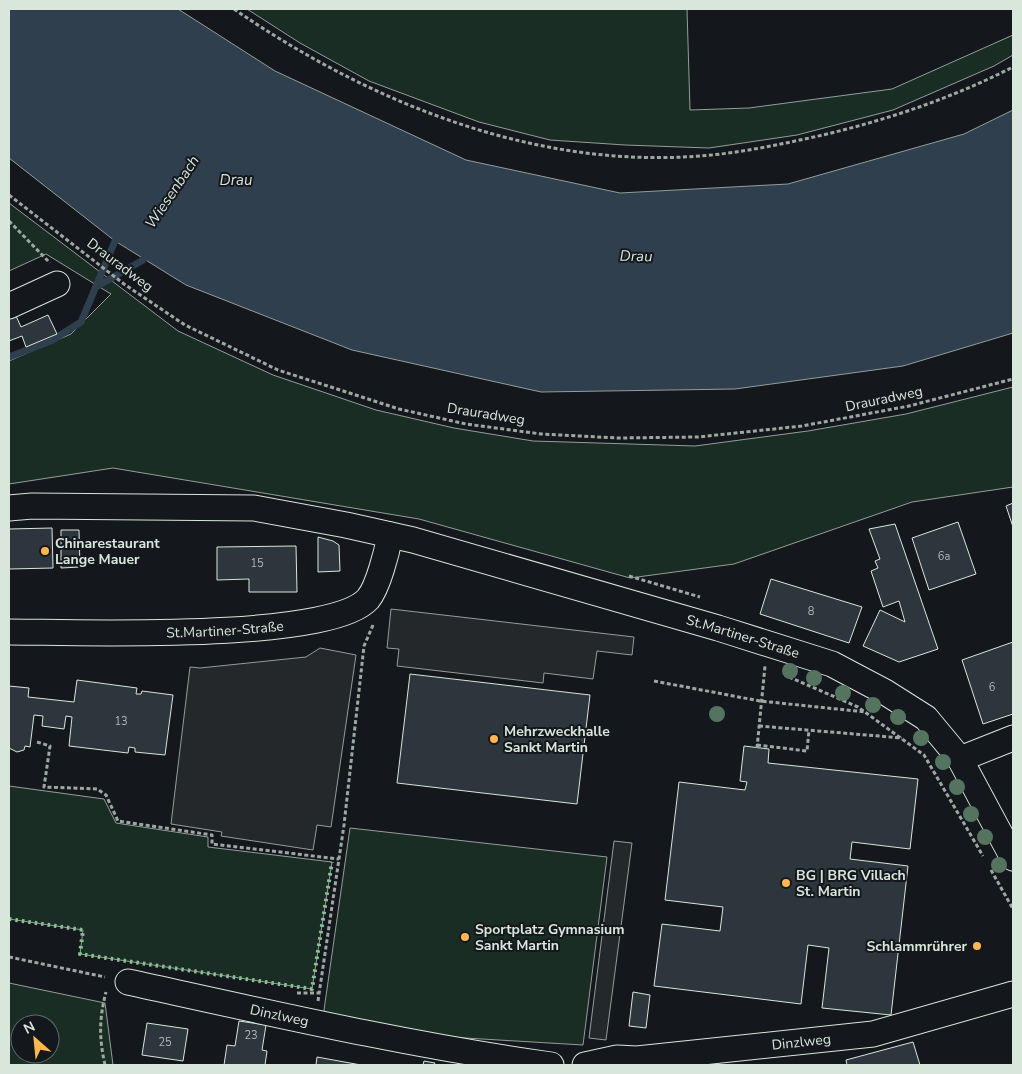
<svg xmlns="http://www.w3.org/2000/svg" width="1022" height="1074" font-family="'Nunito Sans',sans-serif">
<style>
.green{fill:#1a2d24;stroke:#939e99;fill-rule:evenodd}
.parking{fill:#24282b;stroke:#939e99}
.water{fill:#2f3f4d;stroke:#939e99}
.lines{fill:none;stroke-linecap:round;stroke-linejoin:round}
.stream{stroke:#2f3f4d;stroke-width:7}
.building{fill:#2c363c;stroke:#d8e6dc}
.minor-casing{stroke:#d8e6dc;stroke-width:27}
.path{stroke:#9da8a2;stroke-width:3;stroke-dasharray:4 2.5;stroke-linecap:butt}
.minor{stroke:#14181c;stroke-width:25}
.hedge{stroke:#8ac095;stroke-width:4;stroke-dasharray:2.5 4;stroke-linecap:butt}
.tree{fill:#55745f}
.poi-dot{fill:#ffb74d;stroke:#14181c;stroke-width:2}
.labels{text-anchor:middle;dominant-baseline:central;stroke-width:4;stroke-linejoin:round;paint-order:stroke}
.number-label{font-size:11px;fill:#adbab4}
.street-label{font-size:14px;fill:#d8e6dc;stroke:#14181c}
.poi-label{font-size:14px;font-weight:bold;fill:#d8e6dc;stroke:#14181c;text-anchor:start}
.water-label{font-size:15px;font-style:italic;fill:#d8e6dc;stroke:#14181c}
</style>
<rect width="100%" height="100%" fill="#14181c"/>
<!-- green -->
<g class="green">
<polygon points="247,9 687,9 690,110 749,108 892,89 1013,35 1013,55 994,66 893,110 797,135 709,148 625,145 550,140 479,122 369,81 300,43"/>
<polygon points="9,203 178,331 273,375 376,410 454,428 533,441 695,446 808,431 906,414 1013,387 1013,487 912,502 734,564 630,578 419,519 113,468 9,484 9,361 71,334 111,294 46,254 9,271"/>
<polygon points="9,786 104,799 116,823 208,837 208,847 332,862 312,989 80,954 83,930 9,919"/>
<polygon points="350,828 607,857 583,1045 448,1037 323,1017"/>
<path d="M9,983L105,1003L113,1065H9ZM20,1024H50V1054H20Z"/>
</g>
<!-- parking -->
<g class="parking">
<polygon points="391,609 634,637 632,655 597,651 593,679 544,673 543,683 397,666 399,649 387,648"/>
<polygon points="320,648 356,655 331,827 317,825 313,850 221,836 222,832 171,824 190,667 200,668 306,657"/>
<polygon points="614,841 632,843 606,1040 589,1038"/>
</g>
<!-- water -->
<polygon class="water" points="9,9 178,9 275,71 466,160 620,193 788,184 964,134 1013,110 1013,333 903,366 735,389 541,392 352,350 186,285 115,241 9,158"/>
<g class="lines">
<!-- stream -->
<g class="stream">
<polyline points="96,287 143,260 147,254"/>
<polyline points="9,357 51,341 81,322 115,241 122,235"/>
</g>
</g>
<!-- building -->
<g class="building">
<polygon points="12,307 21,327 48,315 57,334 26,347 22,336 9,341 9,309"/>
<polygon points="1013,503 1013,527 1006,506"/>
<polygon points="9,514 9,529 52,528 53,568 9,569"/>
<polygon points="958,522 976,574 929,590 912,538"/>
<polygon points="895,524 938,649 899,662 863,646 880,610 905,622 899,601 883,607 871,571 878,568 875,561 880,559 869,529"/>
<polygon points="61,530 79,530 80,567 61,568"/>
<polygon points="318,537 333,541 339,545 340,571 318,572"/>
<polygon points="296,546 297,592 249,592 249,579 217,580 217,547"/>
<polygon points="771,579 862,607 849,643 760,614"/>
<polygon points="1013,642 1013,714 983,724 962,660"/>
<polygon points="410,674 590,695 577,804 397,783"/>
<polygon points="77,680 137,688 136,694 141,694 142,691 173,695 165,755 135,752 135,748 129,747 128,753 69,746 72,717 66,716 64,729 42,726 43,716 34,715 30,747 25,746 24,750 17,752 9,748 9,686 29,688 28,697 74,702"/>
<polygon points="744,746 769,749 768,763 918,779 910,849 852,842 850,859 908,866 891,1015 822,1008 829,948 808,945 801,1004 654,986 662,924 720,931 723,907 665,900 679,782 745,790 747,782 740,781"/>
<polygon points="633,992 650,995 646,1028 629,1026"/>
<polygon points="239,1021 266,1025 262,1050 267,1051 265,1065 224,1065 227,1045 235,1046"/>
<polygon points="147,1023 188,1029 183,1061 142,1055"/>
<polygon points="913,1042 920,1065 847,1065 846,1060"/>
<polygon points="317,1057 361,1065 316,1065"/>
<polygon points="424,1061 435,1063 434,1065 423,1065"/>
</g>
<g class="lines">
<defs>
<g id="minor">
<polyline points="9,306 57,284"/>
<path id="s1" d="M9,508L32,506L254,508L346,525L413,540L718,628L832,664L885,692L926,718L960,759L1013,858"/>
<path id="s2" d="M9,632C73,632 329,642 368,599C378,587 387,552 390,535"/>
<polyline points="960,759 1013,738"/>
<path id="s3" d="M128,982C270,1013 407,1045 551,1065"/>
<path id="s4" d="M585,1065L617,1058L637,1059L873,1034L1013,994"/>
</g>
</defs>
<!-- minor casing -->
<use href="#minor" class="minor-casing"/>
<!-- path -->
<g class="path">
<path d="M234,9C369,102 533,169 700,156C741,153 782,144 823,135C890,119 952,98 1013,67"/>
<polyline points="9,195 124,284 185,325 278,370 399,409 466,424 541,434 618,438 698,437 802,426 909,406 1013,379"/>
<polyline points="9,221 50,263"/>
<polyline points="629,576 700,597"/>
<polyline points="789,677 858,707 924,755 983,856"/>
<polyline points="654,681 760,701 866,712"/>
<polyline points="759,726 902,738"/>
<polyline points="37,742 50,746 44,787 97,789 106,795 118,821 212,835 212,844 339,859"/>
<polyline points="757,745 807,751 809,730"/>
<polyline points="757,748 765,666"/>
<polyline points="991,870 1013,909"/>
<polyline points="9,957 105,977"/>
<polyline points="297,993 318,993"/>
<polyline points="318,1001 344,825 364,646 373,625"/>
<path d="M105,1065C99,1038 99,1019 106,992"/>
</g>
<!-- minor -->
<use href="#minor" class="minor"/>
<!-- hedge -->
<polyline class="hedge" points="9,919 83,930 80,954 312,989 332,862"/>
</g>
<!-- trees -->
<g class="tree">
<circle cx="790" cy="671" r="8"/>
<circle cx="814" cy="678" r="8"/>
<circle cx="843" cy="693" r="8"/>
<circle cx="873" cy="705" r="8"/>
<circle cx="717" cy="714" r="8"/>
<circle cx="898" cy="717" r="8"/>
<circle cx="921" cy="738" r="8"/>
<circle cx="943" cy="762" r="8"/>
<circle cx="957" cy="787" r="8"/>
<circle cx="971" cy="814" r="8"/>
<circle cx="985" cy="837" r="8"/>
<circle cx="999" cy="865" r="8"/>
</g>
<!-- markers -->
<g class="poi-dot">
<circle cx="45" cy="551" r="5"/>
<circle cx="494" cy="739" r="5"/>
<circle cx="786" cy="883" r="5"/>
<circle cx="465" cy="937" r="5"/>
<circle cx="977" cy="946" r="5"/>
</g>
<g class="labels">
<!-- number labels -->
<g class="number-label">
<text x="944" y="556">6a</text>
<text x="257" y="563">15</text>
<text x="811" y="611">8</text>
<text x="992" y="687">6</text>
<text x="121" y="721">13</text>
<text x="251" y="1035">23</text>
<text x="165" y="1042">25</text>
</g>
<!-- street labels -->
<g class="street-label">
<text transform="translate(120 265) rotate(37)">Drauradweg</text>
<text transform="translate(884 399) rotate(-12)">Drauradweg</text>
<text transform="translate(486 414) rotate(9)">Drauradweg</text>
<text stroke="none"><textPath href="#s2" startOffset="216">St.Martiner-Straße</textPath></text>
<text stroke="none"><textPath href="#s1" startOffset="751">St.Martiner-Straße</textPath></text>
<text stroke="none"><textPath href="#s3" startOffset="155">Dinzlweg</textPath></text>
<text stroke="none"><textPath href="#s4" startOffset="218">Dinzlweg</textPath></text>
</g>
<!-- poi labels -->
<g class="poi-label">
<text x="55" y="543">Chinarestaurant<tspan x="55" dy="16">Lange Mauer</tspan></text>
<text x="504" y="731">Mehrzweckhalle<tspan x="504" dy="16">Sankt Martin</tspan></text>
<text x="796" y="875">BG | BRG Villach<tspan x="796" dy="16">St. Martin</tspan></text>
<text x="475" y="929">Sportplatz Gymnasium<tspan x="475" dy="16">Sankt Martin</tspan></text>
<text x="967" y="946" text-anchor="end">Schlammrührer</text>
</g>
<!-- water labels -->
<g class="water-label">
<text x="236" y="180">Drau</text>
<text transform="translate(172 192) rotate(-56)">Wiesenbach</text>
<text transform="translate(636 256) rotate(1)">Drau</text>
</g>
</g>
<!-- border -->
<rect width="1022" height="1074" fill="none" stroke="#d8e6dc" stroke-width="20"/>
<!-- north arrow -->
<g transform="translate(35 1039) rotate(333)"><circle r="24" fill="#14181c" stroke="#626a69"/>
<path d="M0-4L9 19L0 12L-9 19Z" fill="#ffb74d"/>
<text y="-8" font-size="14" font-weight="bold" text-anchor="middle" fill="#d8e6dc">N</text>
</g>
</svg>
